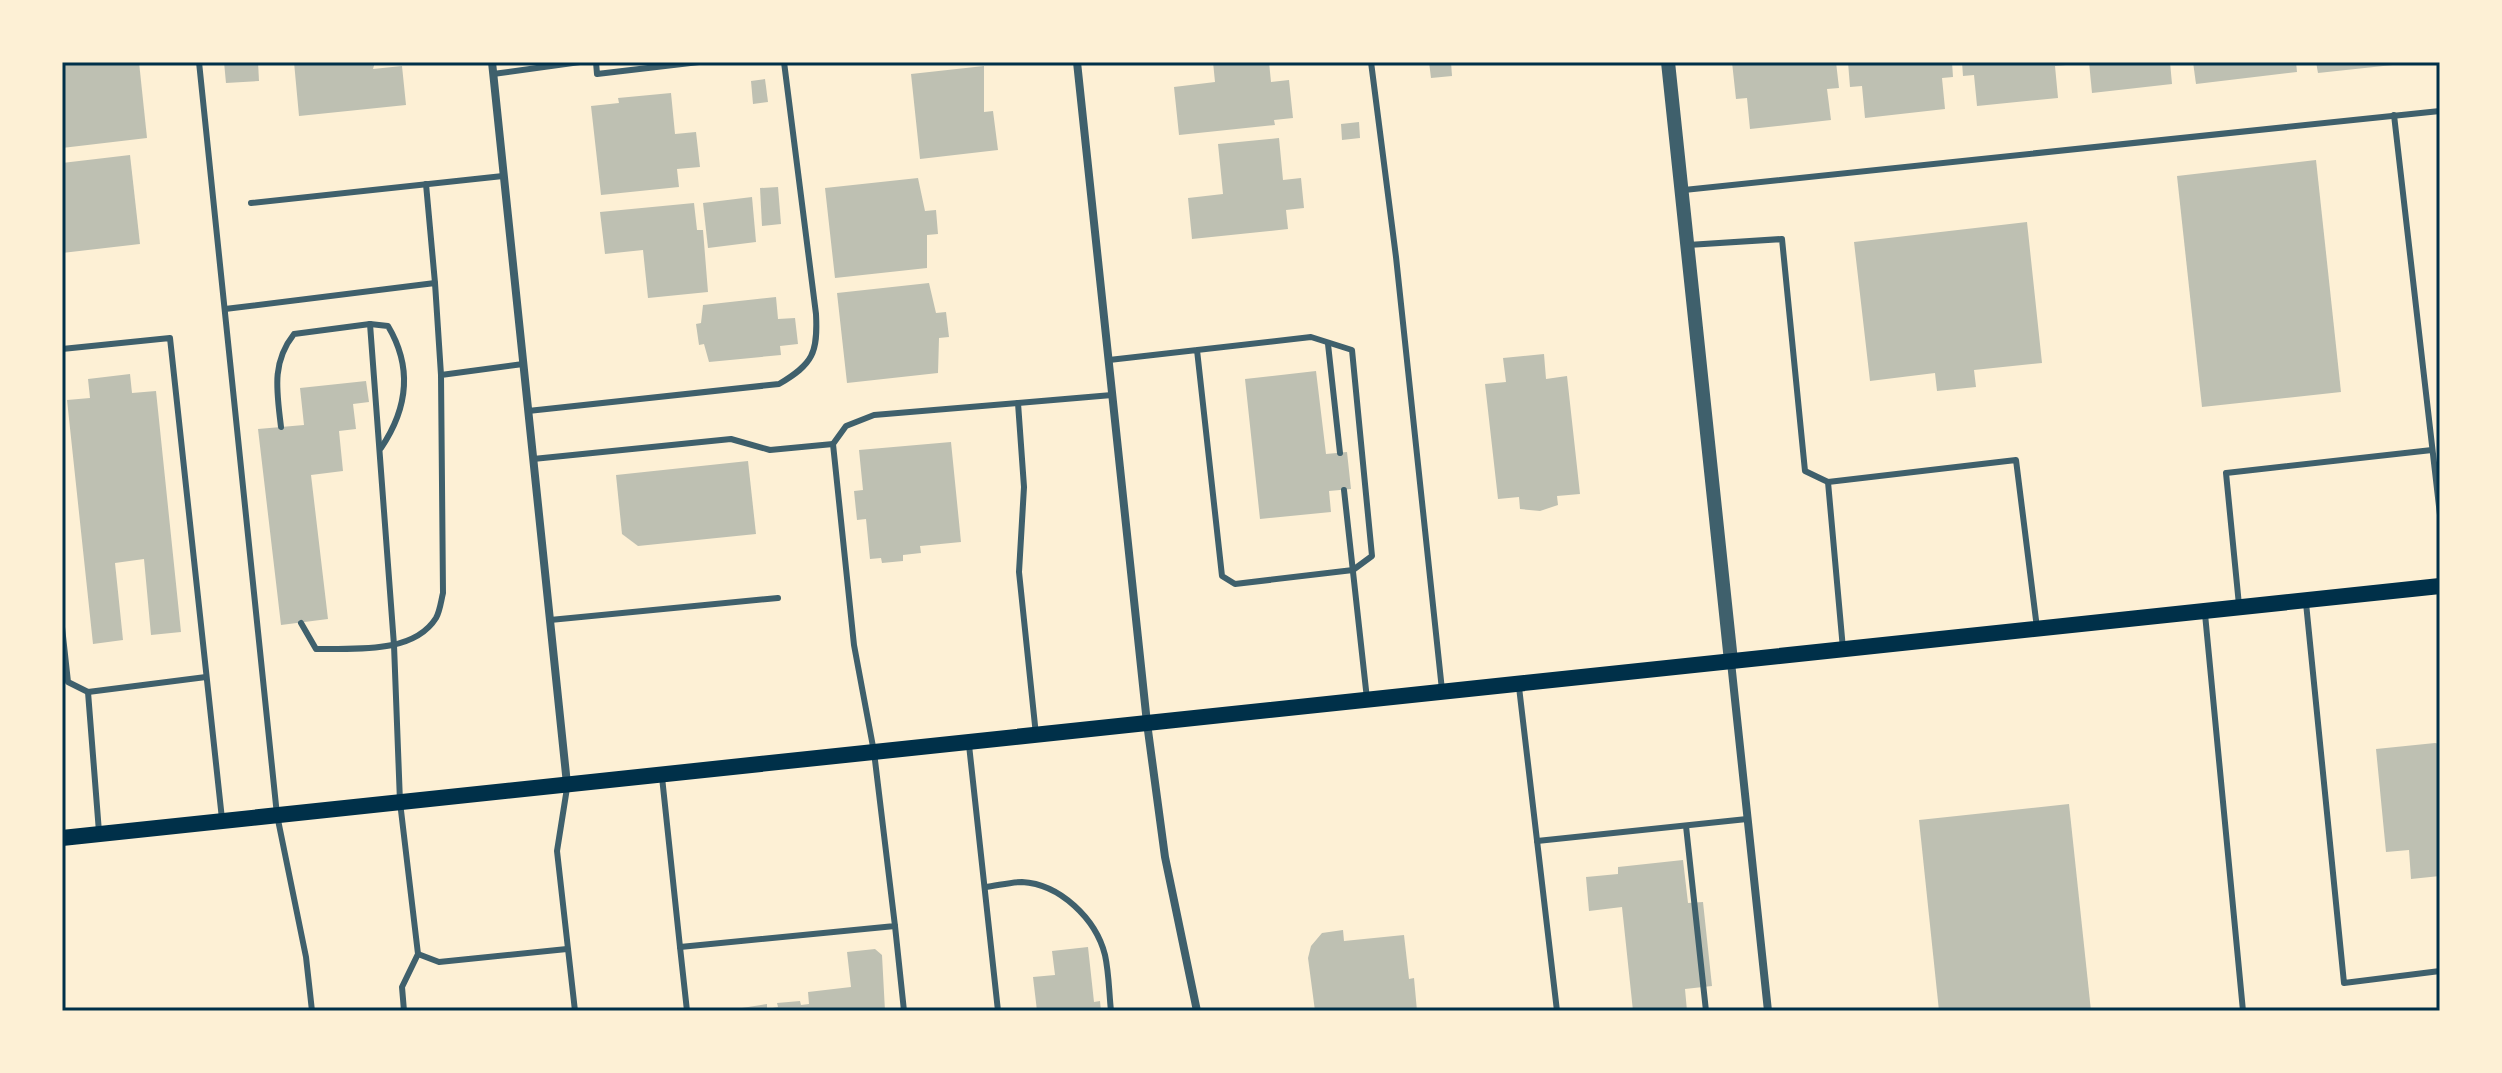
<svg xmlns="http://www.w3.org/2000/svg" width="2502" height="1073" font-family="'Roboto Serif',serif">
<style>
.building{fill:#bec0b2}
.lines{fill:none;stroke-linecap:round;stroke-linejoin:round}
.service{stroke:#3f606c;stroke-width:6}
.minor{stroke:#3f606c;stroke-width:8}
.tertiary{stroke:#3f606c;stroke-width:14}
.secondary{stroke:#003049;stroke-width:16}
.neatline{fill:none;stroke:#003049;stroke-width:3}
</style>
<rect width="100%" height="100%" fill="#fdf0d5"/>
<!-- building -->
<g class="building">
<polygon points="62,62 139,62 147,138 62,148"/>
<polygon points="224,62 258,62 259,81 226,83"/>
<polygon points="294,62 375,62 373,69 402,66 406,105 299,116"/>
<polygon points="1213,62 1269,62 1271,82 1289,80 1293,118 1274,120 1275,125 1179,135 1174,87 1215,82"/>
<polygon points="1429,62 1451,62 1452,76 1431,78"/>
<polygon points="1732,62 1836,62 1839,88 1827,89 1831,120 1750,129 1747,98 1736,99"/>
<polygon points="1848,62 1952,62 1953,77 1942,78 1945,109 1865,118 1862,86 1850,87"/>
<polygon points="1962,62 2066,62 2066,65 2055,66 2058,98 1977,106 1974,75 1963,76"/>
<polygon points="2089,62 2170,62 2172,84 2092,93"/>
<polygon points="2193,62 2296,62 2297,72 2196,84"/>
<polygon points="2316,62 2402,62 2402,64 2318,73"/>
<polygon points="984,66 984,112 993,111 998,150 920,159 911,74"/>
<polygon points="765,79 768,102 753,104 751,81"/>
<polygon points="671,93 675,134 696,132 700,167 677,169 679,187 601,195 591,106 619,103 618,98"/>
<polygon points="1359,122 1360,138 1342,140 1341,124"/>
<polygon points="1279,138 1283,180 1301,178 1304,208 1286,210 1288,229 1192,239 1188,198 1223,194 1218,144"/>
<polygon points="130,155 140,244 62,253 62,163"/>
<polygon points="2316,160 2341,392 2202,407 2177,176"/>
<polygon points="918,178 925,211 936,210 938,234 927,235 927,268 835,278 825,188"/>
<polygon points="778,187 781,224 762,226 760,188"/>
<polygon points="752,197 756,242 708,248 703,203"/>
<polygon points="694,203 697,230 703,230 708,292 648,298 643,250 605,254 600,212"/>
<polygon points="2027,222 2042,363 1974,370 1976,387 1937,391 1935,373 1870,381 1854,242"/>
<polygon points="929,283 936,313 946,312 949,337 939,338 938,373 847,383 837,293"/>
<polygon points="776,297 778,319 795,318 798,344 780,346 781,355 709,362 704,344 699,345 696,324 701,323 703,305"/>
<polygon points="1544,354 1546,379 1567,376 1580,494 1557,496 1558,505 1540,511 1520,509 1519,497 1498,499 1485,384 1506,382 1503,358"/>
<polygon points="1316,371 1326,454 1347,452 1351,489 1329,491 1331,512 1260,519 1245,379"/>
<polygon points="130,374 132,393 156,391 181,632 151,635 144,559 115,563 123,640 93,644 67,400 90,398 88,379"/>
<polygon points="366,381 369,402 353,404 356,429 339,431 343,471 311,475 328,619 281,625 258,429 304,425 300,388"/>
<polygon points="951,442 961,542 920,546 921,553 903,555 903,561 882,563 881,558 870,559 866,519 857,520 854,491 863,490 859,450"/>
<polygon points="748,461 756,534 638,546 622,534 616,475"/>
<polygon points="2435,743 2440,744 2440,876 2411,879 2409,850 2386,852 2376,749"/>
<polygon points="2069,804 2091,1011 1939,1011 1919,820"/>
<polygon points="1683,860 1688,903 1703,902 1712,986 1685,989 1687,1011 1633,1011 1622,907 1589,911 1586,877 1618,874 1618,867"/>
<polygon points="1343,930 1344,941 1404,935 1409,979 1414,978 1417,1011 1315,1011 1308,958 1311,946 1322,933"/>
<polygon points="1088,947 1094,1002 1100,1001 1101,1011 1037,1011 1033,977 1055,975 1052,951"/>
<polygon points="875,949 882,955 885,1011 723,1011 767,1004 767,1009 778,1007 777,1003 800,1001 801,1005 809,1004 808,992 851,987 847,952"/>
</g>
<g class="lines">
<!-- service -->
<g class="service">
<polyline points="199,62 277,815 306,957 312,1011"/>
<polyline points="596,62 597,74 699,62"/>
<polyline points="1371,62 1396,257 1442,690"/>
<polyline points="493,74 580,62"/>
<polyline points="2394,115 2440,515"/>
<polyline points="426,184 435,283"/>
<polyline points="1684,190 2440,111"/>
<polyline points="251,203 503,176"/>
<polyline points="1688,245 1782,239 1805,471 1828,482"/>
<polyline points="225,309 435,283 441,375"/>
<polyline points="370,324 394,645 400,802 418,954 402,987 404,1011"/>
<polyline points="1328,344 1340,453"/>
<polyline points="62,349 170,338 222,819"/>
<polyline points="1109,360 1311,337 1352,350 1372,556 1353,570 1235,584 1222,576 1197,350"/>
<polyline points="1018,403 1112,395"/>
<path d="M528,411L779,384C813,364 818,353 816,314L784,62"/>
<path d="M281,427C277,392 271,363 294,334L370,324L388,326C413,368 408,408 381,448"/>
<polyline points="533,459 731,439 770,450 833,444"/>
<polyline points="1344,490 1367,699"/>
<polyline points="2306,603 2344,983 2440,971"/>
<polyline points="2239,605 2226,473 2432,450"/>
<polyline points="2205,614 2243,1011"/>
<polyline points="550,620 778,598"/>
<path d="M301,623L316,649C352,648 413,655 436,618C440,611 441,601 443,593L441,375L523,364"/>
<polyline points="62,627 68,682 88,692 206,677"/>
<polyline points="1843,649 1828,482 2016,460 2037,628"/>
<polyline points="1519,687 1557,1011"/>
<polyline points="88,692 99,832"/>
<polyline points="969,745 998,1011"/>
<polyline points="662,777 680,947 895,926 874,752 854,645 833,444 846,426 874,415 1018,403 1024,487 1019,572 1036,735"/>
<polyline points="567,788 557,851 575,1011"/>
<polyline points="1686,826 1706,1011"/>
<polyline points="1537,841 1747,819"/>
<path d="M985,887C996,886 1010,882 1022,882C1060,884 1096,919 1105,955C1109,973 1109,993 1111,1011"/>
<polyline points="895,926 904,1011"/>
<polyline points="680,947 687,1011"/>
<polyline points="418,954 439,962 567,949"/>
</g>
<!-- minor -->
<g class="minor">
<polyline points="492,62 567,784"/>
<polyline points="1077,62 1147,723 1165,857 1197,1011"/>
<polyline points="1731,662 1768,1011"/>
</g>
<!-- tertiary -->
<polyline class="tertiary" points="1668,62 1731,661"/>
<!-- secondary -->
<polyline class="secondary" points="62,838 2440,586"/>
</g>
<!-- border -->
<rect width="2502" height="1073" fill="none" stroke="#fdf0d5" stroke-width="128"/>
<rect x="64" y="64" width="2374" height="945" class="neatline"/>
</svg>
